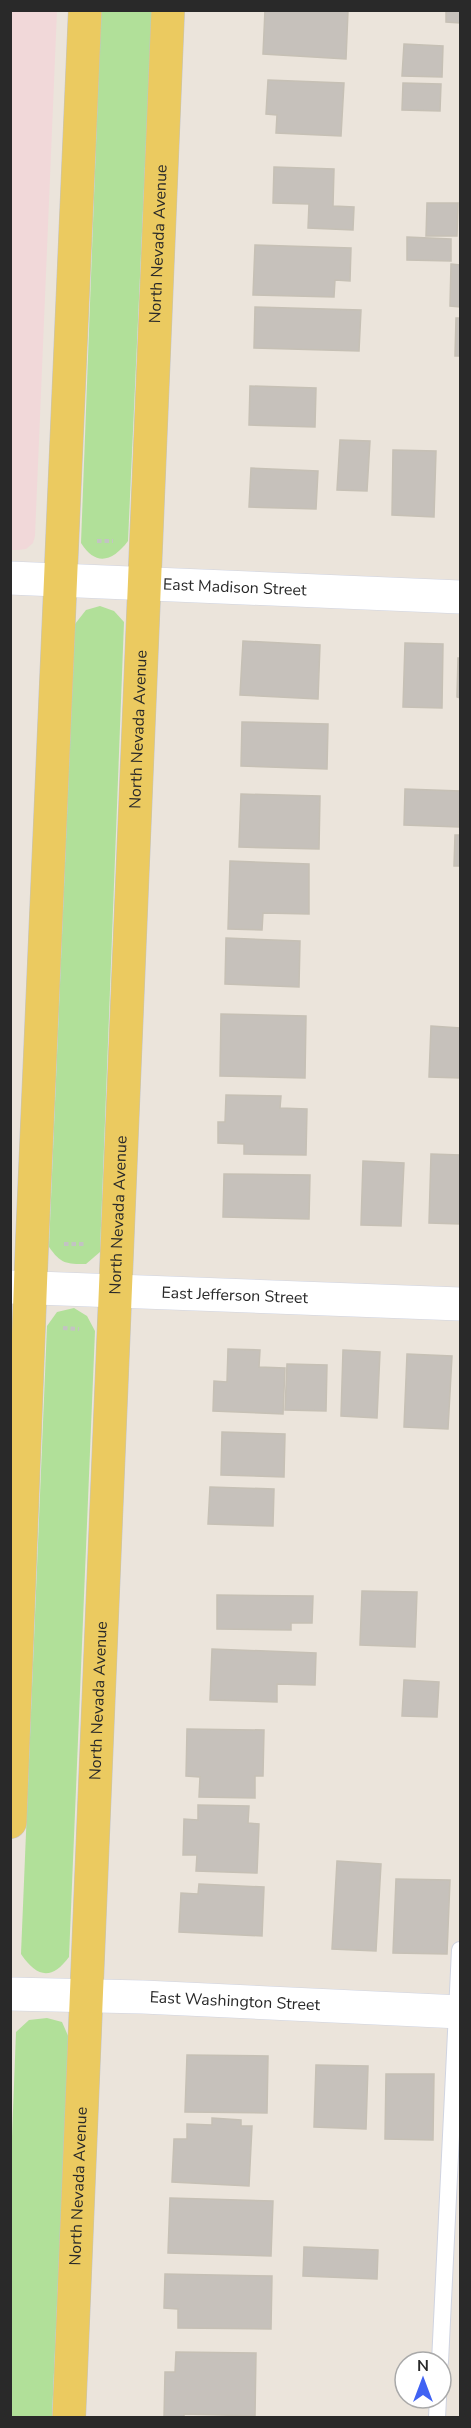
<svg xmlns="http://www.w3.org/2000/svg" width="471" height="2428" font-family="'Nunito Sans',sans-serif">
<style>
.medical{fill:#f1d8d9}
.green{fill:#b1e099}
.building{fill:#c6c1bb;stroke:#c6c0b5;stroke-width:1.5}
.lines{fill:none;stroke-linecap:round;stroke-linejoin:round}
.service-casing{stroke:#d0d4e1;stroke-width:18}
.minor-casing{stroke:#d0d4e1;stroke-width:34}
.primary-casing{stroke:#c3c3c3;stroke-width:34}
.path{stroke:#c3c3c3;stroke-width:4;stroke-dasharray:4.5 3;stroke-linecap:butt}
.service{stroke:#fff;stroke-width:16}
.minor{stroke:#fff;stroke-width:33}
.primary{stroke:#ebca60;stroke-width:33}
.labels{text-anchor:middle;dominant-baseline:central;stroke-width:4.5;stroke-linejoin:round;paint-order:stroke}
.street-label{font-size:16px;fill:#292929;stroke:#fff}
</style>
<rect width="100%" height="100%" fill="#ebe4db"/>
<!-- medical -->
<polygon class="medical" points="11,10 57,11 35,536 33,543 26,549 18,550 10,550"/>
<!-- green -->
<g class="green">
<path d="M101,11H152L128,541C113,561 96,567 81,543Z"/>
<path d="M100,606L114,611L124,622L100,1252L86,1264C66,1264 61,1264 49,1247L75,624L86,610Z"/>
<path d="M74,1308L87,1316L95,1331L69,1957C52,1980 37,1978 21,1954L47,1326L57,1312Z"/>
<polygon points="47,2018 62,2022 69,2038 52,2417 11,2418 10,2189 16,2032 29,2020"/>
</g>
<!-- building -->
<g class="building">
<polygon points="265,10 348,11 346,59 263,54"/>
<polygon points="446,10 460,10 460,23 446,22"/>
<polygon points="404,44 443,46 442,77 402,76"/>
<polygon points="268,80 344,83 341,136 276,133 277,115 266,114"/>
<polygon points="403,83 441,84 440,111 402,110"/>
<polygon points="274,167 334,169 333,206 354,207 353,230 308,228 309,204 273,203"/>
<polygon points="427,203 458,203 457,236 426,236"/>
<polygon points="407,237 451,239 451,261 407,260"/>
<polygon points="255,245 351,248 350,281 335,280 334,297 253,295"/>
<polygon points="451,264 460,265 460,307 450,306"/>
<polygon points="255,307 361,310 359,351 254,348"/>
<polygon points="456,318 460,318 460,356 455,356"/>
<polygon points="250,386 316,388 315,427 249,425"/>
<polygon points="340,440 370,441 367,491 337,490"/>
<polygon points="393,450 436,451 434,517 392,515"/>
<polygon points="251,468 318,471 316,509 249,507"/>
<polygon points="243,641 320,645 318,699 240,695"/>
<polygon points="405,643 443,644 442,708 403,707"/>
<polygon points="458,658 460,658 460,698 457,697"/>
<polygon points="242,722 328,724 327,769 241,766"/>
<polygon points="405,789 460,791 459,827 404,825"/>
<polygon points="241,794 320,796 319,849 239,847"/>
<polygon points="455,835 460,835 460,866 454,866"/>
<polygon points="230,861 309,864 309,914 263,913 262,930 228,929"/>
<polygon points="226,938 300,941 299,987 225,984"/>
<polygon points="221,1014 306,1016 305,1078 220,1076"/>
<polygon points="431,1026 460,1028 460,1078 429,1077"/>
<polygon points="226,1095 281,1096 280,1108 307,1109 306,1155 244,1154 244,1144 218,1143 218,1122 225,1122"/>
<polygon points="431,1154 460,1155 460,1224 429,1223"/>
<polygon points="363,1161 404,1163 401,1226 361,1225"/>
<polygon points="224,1174 310,1175 309,1219 223,1217"/>
<polygon points="228,1349 260,1350 259,1367 285,1368 283,1414 213,1411 214,1381 227,1382"/>
<polygon points="343,1350 380,1352 377,1418 341,1416"/>
<polygon points="407,1354 452,1356 448,1429 404,1427"/>
<polygon points="287,1364 327,1365 326,1411 285,1410"/>
<polygon points="222,1432 285,1434 284,1477 221,1475"/>
<polygon points="210,1487 274,1489 273,1526 208,1524"/>
<polygon points="362,1591 417,1592 415,1647 360,1645"/>
<polygon points="217,1595 313,1596 312,1623 291,1623 291,1630 217,1629"/>
<polygon points="212,1649 316,1653 315,1685 277,1684 277,1702 210,1700"/>
<polygon points="404,1680 439,1682 437,1717 402,1716"/>
<polygon points="187,1729 264,1730 263,1776 255,1776 255,1798 199,1797 200,1777 186,1776"/>
<polygon points="198,1805 249,1806 248,1823 259,1824 257,1873 196,1871 197,1855 183,1855 184,1819 198,1820"/>
<polygon points="337,1861 381,1864 376,1951 332,1949"/>
<polygon points="396,1879 450,1880 447,1954 393,1953"/>
<polygon points="199,1884 264,1887 262,1936 179,1932 181,1893 198,1894"/>
<polygon points="187,2055 268,2056 267,2113 185,2112"/>
<polygon points="316,2065 368,2066 366,2129 314,2127"/>
<polygon points="386,2074 434,2074 433,2140 385,2139"/>
<polygon points="212,2118 241,2120 241,2126 252,2126 249,2186 172,2182 174,2139 187,2139 187,2124 212,2125"/>
<polygon points="170,2198 273,2201 271,2256 168,2253"/>
<polygon points="304,2247 378,2250 377,2279 303,2276"/>
<polygon points="165,2274 272,2276 271,2329 178,2328 178,2309 164,2308"/>
<polygon points="176,2352 256,2353 255,2416 184,2414 184,2418 164,2418 165,2372 175,2372"/>
</g>
<g class="lines">
<defs>
<g id="service">
<polyline points="440,2362 460,1950"/>
<polyline points="437,2418 438,2398"/>
</g>
<g id="minor">
<path id="s1" d="M10,578L460,597"/>
<path id="s2" d="M10,1287L460,1304"/>
<path id="s3" d="M10,1994L143,1997L460,2012"/>
</g>
<g id="primary">
<polyline points="10,1822 32,1243 85,10"/>
<path id="s4" d="M69,2418L168,10"/>
</g>
</defs>
<!-- service casing -->
<use href="#service" class="service-casing"/>
<!-- minor casing -->
<use href="#minor" class="minor-casing"/>
<!-- primary casing -->
<use href="#primary" class="primary-casing"/>
<!-- path -->
<g class="path">
<polyline points="97,541 113,541"/>
<polyline points="64,1244 84,1244"/>
<polyline points="63,1328 79,1329"/>
</g>
<!-- service -->
<use href="#service" class="service"/>
<!-- minor -->
<use href="#minor" class="minor"/>
<!-- primary -->
<use href="#primary" class="primary"/>
</g>
<g class="labels">
<!-- street labels -->
<g class="street-label">
<text stroke="none"><textPath href="#s4" startOffset="2176">North Nevada Avenue</textPath></text>
<text stroke="none"><textPath href="#s1" startOffset="225">East Madison Street</textPath></text>
<text stroke="none"><textPath href="#s4" startOffset="1690">North Nevada Avenue</textPath></text>
<text stroke="none"><textPath href="#s4" startOffset="1204">North Nevada Avenue</textPath></text>
<text stroke="none"><textPath href="#s2" startOffset="225">East Jefferson Street</textPath></text>
<text stroke="none"><textPath href="#s4" startOffset="718">North Nevada Avenue</textPath></text>
<text stroke="none"><textPath href="#s3" startOffset="225">East Washington Street</textPath></text>
<text stroke="none"><textPath href="#s4" startOffset="232">North Nevada Avenue</textPath></text>
</g>
</g>
<!-- border -->
<rect width="471" height="2428" fill="none" stroke="#292929" stroke-width="24"/>
<!-- north arrow -->
<g transform="translate(423 2380)"><circle r="28" fill="#ffffff" stroke="#a9a9a9" stroke-width="1.5"/>
<path d="M0-4.5L10 22L0 15L-10 22Z" fill="#4062f3"/>
<text y="-9" font-size="16" font-weight="bold" text-anchor="middle" fill="#292929">N</text>
</g>
</svg>
